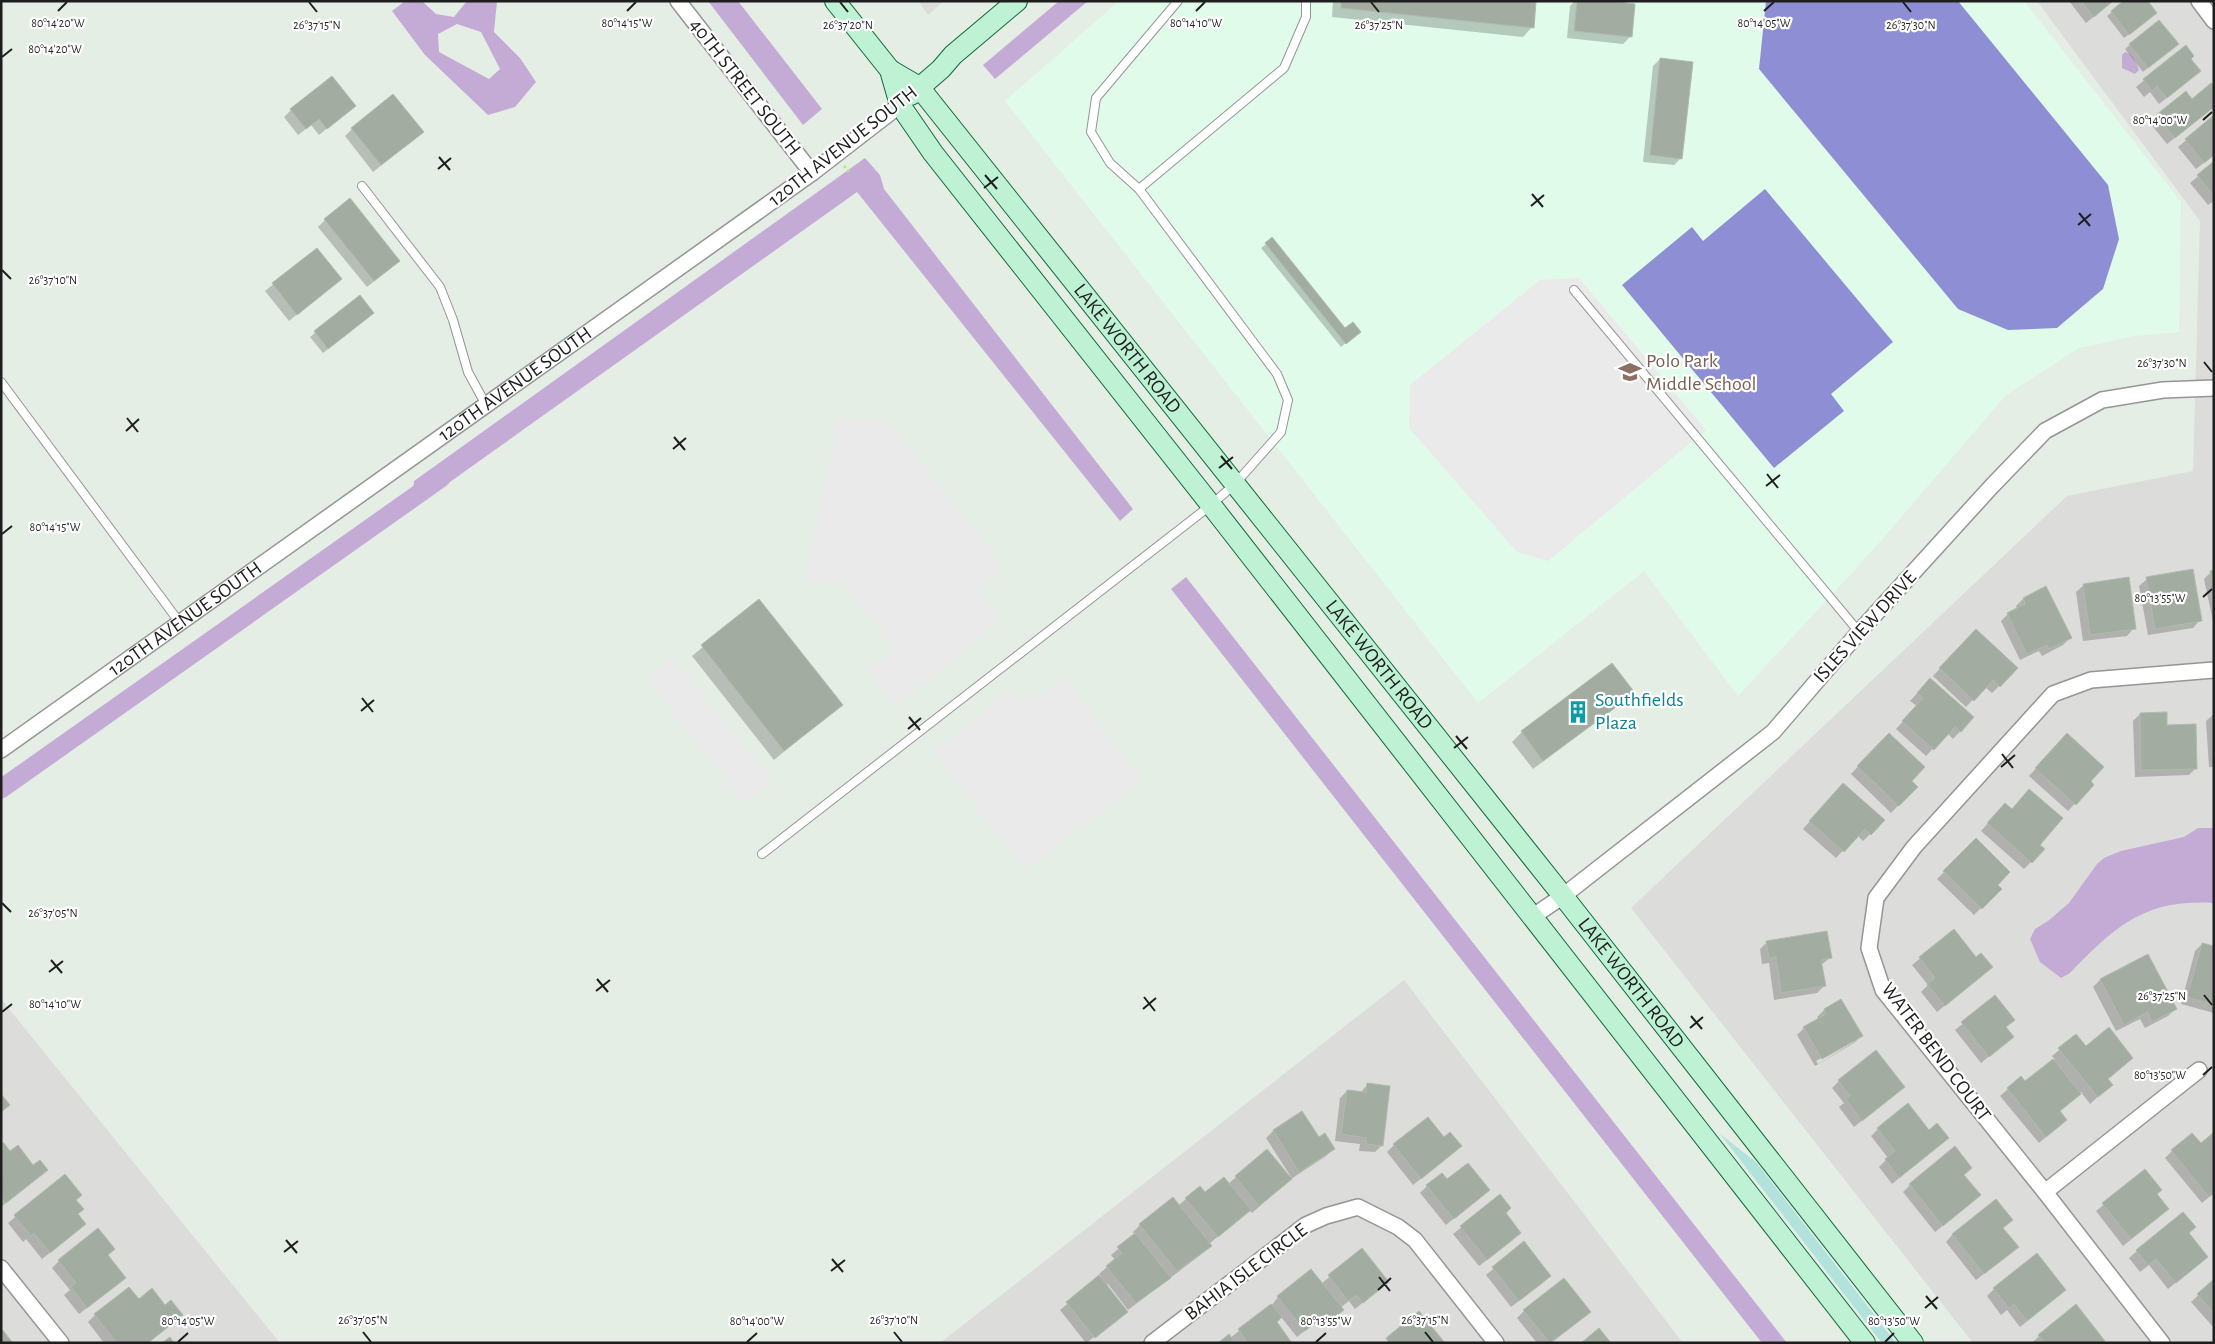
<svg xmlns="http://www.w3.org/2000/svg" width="2215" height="1344" font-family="'Alegreya Sans',sans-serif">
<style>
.residential{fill:#dcdcdb}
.education{fill:#e1fbea}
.grass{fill:#b1e2db}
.pitch{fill:#8d8ed3}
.parking{fill:#eaeaea}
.water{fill:#c4abd6;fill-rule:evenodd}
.shadow{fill:#0003;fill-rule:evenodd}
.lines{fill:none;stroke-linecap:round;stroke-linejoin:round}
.canal{stroke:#c4abd6;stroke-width:19}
.building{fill:#a3aca1;stroke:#adbda9}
.lane-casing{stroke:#959595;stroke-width:10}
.street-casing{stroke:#959595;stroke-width:18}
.secondary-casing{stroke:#12683a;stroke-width:22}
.path{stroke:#b6e87b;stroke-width:3;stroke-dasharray:2.5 2.5;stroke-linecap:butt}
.lane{stroke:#fff;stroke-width:8}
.street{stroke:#fff;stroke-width:15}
.secondary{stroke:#bff1d4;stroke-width:20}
.ticks{fill:none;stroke:#1e1e1e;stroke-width:2}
.labels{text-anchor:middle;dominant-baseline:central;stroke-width:4.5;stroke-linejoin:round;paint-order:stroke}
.street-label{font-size:20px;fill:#1e1e1e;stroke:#fff}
.education-label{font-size:20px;fill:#785e54;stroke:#fff;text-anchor:start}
.culture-label{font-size:20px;fill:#0d838f;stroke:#fff;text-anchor:start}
.ticks-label{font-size:12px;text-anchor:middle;fill:#1e1e1e;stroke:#fff;stroke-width:4.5;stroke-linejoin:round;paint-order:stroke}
</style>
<rect width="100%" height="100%" fill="#e5eee5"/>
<!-- residential -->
<g class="residential">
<polygon points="918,1 944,1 928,15"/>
<polygon points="2037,1 2214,1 2214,1343 1973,1343 1631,908 2067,496 2193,471 2200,221"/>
<polygon points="1404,980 1683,1343 940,1343"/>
<polygon points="1,999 280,1343 1,1343"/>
</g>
<!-- education -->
<polygon class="education" points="1119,1 2024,1 2181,202 2179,332 2134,336 2079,348 2005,396 1872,551 1738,696 1644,571 1478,703 1005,101"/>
<!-- grass -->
<polygon class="grass" points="1720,1134 1756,1162 1896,1343 1882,1343"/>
<!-- pitch -->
<g class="pitch">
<polygon points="1766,1 1958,1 2108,185 2119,239 2103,289 2057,328 2008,330 1958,309 1759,69"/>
<polygon points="1765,189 1893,342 1831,394 1844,411 1774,468 1622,285 1692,227 1703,241"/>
</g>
<!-- parking -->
<g class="parking">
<polygon points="1579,278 1706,430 1548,561 1517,552 1409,428 1410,385 1540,280"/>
<polygon points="838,417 888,421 1004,568 978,590 1001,619 896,706 868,672 895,649 841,582 804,581"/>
<polygon points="672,657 772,783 745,805 646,679"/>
<polygon points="1062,677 1141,780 1025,870 933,751 1012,690 1024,706"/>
</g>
<!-- water -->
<g class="water">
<path d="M405,1H422L436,14L454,17L467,1H497L494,32L520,58L536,82L515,107L488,115L425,55L392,11ZM457,24L481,32L500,69L489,79L439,52L438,34Z"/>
<polygon points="708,1 738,1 822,109 803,125"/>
<polygon points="1059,1 1088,1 995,79 983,65"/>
<path d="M2125,52C2132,53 2137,64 2139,70L2135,74L2122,68V55Z"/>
<polygon points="865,158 880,175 884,189 1133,509 1120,521 857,192 433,494 413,491 414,481"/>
<polygon points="1186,577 1787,1343 1762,1343 1171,589"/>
<path d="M2198,828H2214V903C2144,899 2116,926 2070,973L2061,978L2040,962L2030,939L2035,929L2048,921L2069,903L2097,864L2104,858L2121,851L2184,837Z"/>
</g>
<!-- shadow -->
<g class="shadow">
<polygon points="1333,1 1535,1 1532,27 1523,37 1332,17"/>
<polygon points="1575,1 1599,1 1630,37 1623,44 1567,38 1570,6"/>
<polygon points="2069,1 2113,1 2086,23"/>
<polygon points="2125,1 2151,17 2124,38 2107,16"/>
<polygon points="2159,21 2172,48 2143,72 2125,49"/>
<polygon points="2185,47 2190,59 2192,78 2159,104 2150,92 2144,97 2136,87"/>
<polygon points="1660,59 1681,158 1674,165 1643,162 1653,66"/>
<polygon points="2191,100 2214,107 2167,144 2150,123 2157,116"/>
<polygon points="354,106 319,135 311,125 298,135 284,117 291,110"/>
<polygon points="2214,117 2214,155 2196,169 2178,147"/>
<polygon points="352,129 415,139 373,172 345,136"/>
<polygon points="2214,163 2214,201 2208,205 2190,183"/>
<polygon points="325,220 391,268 367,287 318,227"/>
<polygon points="1266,244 1345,330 1354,336 1341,347 1261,248"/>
<polygon points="317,249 340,279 289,321 265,291"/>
<polygon points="359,297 368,318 323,353 310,337"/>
<polygon points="2211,572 2214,572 2214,626 2204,579"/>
<polygon points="2147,579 2200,620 2193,628 2148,635 2139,586"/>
<polygon points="2084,585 2134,628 2127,636 2083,641 2076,592"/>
<polygon points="2046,588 2070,638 2063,645 2042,656 2039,651 2020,660 2001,621 2008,614 2017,609 2016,606 2023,599"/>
<polygon points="759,601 841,705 774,760 692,656"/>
<polygon points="1969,638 1999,686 1992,693 1985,687 1966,707 1933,676"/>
<polygon points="1923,687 1973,718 1953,739 1947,733 1926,756 1896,729 1917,706 1910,701"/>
<polygon points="1633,693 1623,702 1533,769 1512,742 1522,732"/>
<polygon points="2140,714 2196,768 2189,775 2135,777 2133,721"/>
<polygon points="2214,714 2214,767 2209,767 2206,721"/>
<polygon points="1889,734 1910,781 1916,787 1891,813 1851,774"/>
<polygon points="2060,742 2092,785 2068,811 2029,776"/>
<polygon points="1836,792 1870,834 1863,841 1857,835 1836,858 1803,829"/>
<polygon points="1998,812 2031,862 2024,869 1981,831"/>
<polygon points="1976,840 1996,885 2000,889 1974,915 1937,879"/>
<polygon points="1954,931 1976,959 1991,967 1937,1012 1921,992 1928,985 1912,965"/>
<polygon points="1767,942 1830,958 1821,965 1824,986 1817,993 1774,1000 1769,963 1762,964 1760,949"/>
<polygon points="2202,944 2214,947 2214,1013 2181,1004 2195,951"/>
<polygon points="2147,955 2175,1009 2168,1016 2145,1028 2140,1019 2116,1031 2093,987 2100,980"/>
<polygon points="1995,997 2013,1020 2005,1028 2012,1037 1981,1063 1955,1030"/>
<path d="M1840,1001L1861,1036L1854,1043L1815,1066L1797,1035L1804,1028L1819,1020L1817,1017L1824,1010ZM1854,1039V1042L1818,1064L1816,1061Z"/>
<polygon points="2076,1036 2111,1085 2090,1104 2081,1092 2059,1112 2066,1120 2039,1143 2000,1096 2008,1089 2025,1083 2055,1060 2052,1056"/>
<polygon points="1839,1081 1903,1087 1854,1127 1839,1107 1844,1103 1832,1088"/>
<polygon points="1368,1084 1382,1145 1375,1152 1359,1151 1360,1144 1335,1141 1340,1098 1347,1091 1360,1093"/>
<polygon points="1302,1113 1319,1139 1333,1149 1326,1156 1291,1179 1252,1213 1249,1210 1209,1244 1210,1246 1203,1253 1128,1310 1108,1284 1106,1286 1119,1319 1086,1343 1060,1310 1101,1276 1099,1274 1115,1260 1111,1255 1135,1235 1133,1232 1140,1225 1173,1199 1178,1206 1186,1199 1205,1194 1228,1184 1267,1151 1290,1179 1291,1177 1266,1138 1273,1131"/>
<polygon points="1878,1129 1947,1138 1892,1184 1879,1167 1888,1158 1871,1136"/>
<polygon points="1444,1139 1453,1153 1413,1185 1387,1152 1394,1145"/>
<polygon points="2,1144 10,1153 39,1177 1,1207"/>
<polygon points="2172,1151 2214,1193 2202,1203 2165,1158"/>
<polygon points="2145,1171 2155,1194 2160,1216 2123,1246 2096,1211"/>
<polygon points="1963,1175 1972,1202 1935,1232 1903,1192 1910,1185"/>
<polygon points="65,1176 75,1200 77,1231 42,1259 26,1239 23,1242 8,1223"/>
<polygon points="1447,1181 1488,1190 1446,1225 1420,1193 1427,1186"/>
<polygon points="1500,1196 1513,1240 1479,1266 1453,1234"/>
<polygon points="2002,1228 2010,1254 1976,1280 1946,1242 1953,1234"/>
<polygon points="2188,1234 2207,1257 2168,1289 2149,1265 2140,1272 2129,1258 2137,1251"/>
<polygon points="1524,1243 1543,1283 1511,1307 1486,1275"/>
<polygon points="1362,1250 1388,1282 1355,1309 1349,1301 1340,1308 1342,1310 1322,1327 1317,1321 1297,1337 1281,1317 1275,1322 1290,1343 1220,1343 1230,1338 1272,1305 1278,1297 1321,1284"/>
<polygon points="59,1261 117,1285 79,1314 64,1295 70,1290 52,1268"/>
<polygon points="2214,1281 2214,1328 2191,1302"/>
<polygon points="1994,1289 2057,1297 2020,1327 2007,1310 2001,1315 1987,1296"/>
<polygon points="139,1300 165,1307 181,1315 148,1343 104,1343 88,1322 95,1315"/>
<polygon points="1524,1311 1582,1319 1551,1343 1537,1343 1517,1318"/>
<polygon points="2039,1336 2102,1343 2032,1343"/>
</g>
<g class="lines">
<!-- canal -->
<polyline class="canal" points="1,789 441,478"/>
</g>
<!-- building -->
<g class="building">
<polygon points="1341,1 1536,1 1534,28 1341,8"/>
<polygon points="1577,1 1610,1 1635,4 1632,37 1574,31"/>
<polygon points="2081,1 2113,1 2094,17"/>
<polygon points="2123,1 2148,1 2157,13 2129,35 2111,11"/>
<polygon points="2159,20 2179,44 2148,68 2129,44"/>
<polygon points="2186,45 2194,56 2191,59 2201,71 2167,98 2157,86 2152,91 2143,79"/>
<polygon points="1660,58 1693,62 1682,159 1650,155"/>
<polygon points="332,76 356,106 327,129 319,119 306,129 290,109"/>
<polygon points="2211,83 2214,85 2214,107 2175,138 2156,115 2186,91 2192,99"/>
<polygon points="393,94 424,132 381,165 351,128"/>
<polygon points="2214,115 2214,155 2204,163 2185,139"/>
<polygon points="2214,161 2214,196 2197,175"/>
<polygon points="350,198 400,261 374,281 324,219"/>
<polygon points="1272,237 1345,328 1353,322 1361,332 1346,344 1265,243"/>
<polygon points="317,248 342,279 297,315 272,283"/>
<polygon points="360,295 374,313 328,349 314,331"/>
<polygon points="2193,569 2202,621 2155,629 2146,577"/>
<polygon points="2214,570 2214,587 2210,571"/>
<polygon points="2129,577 2136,629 2090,635 2083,584"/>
<polygon points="2046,586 2072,638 2049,649 2047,645 2027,654 2007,613 2025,604 2023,598"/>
<polygon points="759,599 843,705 784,751 701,645"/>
<polygon points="1976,629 2018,668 2000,687 1993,680 1974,701 1939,668"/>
<polygon points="1612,663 1635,693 1543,761 1521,731"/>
<polygon points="1930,678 1974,717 1961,732 1955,727 1934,750 1902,721 1923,698 1917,693"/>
<polygon points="2167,712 2167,725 2196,724 2197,769 2141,770 2140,713"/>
<polygon points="1889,733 1925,767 1912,781 1918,787 1899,806 1857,766"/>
<polygon points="2067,733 2104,767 2091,781 2094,785 2076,805 2035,768"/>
<polygon points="1843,783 1885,820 1871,835 1865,829 1844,852 1809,821"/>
<polygon points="2029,789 2063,818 2040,845 2045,849 2032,863 1987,823 2005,803 2012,809"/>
<polygon points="1976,838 2010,872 1998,885 2002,889 1982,909 1943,871"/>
<polygon points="1954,929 1976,957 1981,953 1993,967 1945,1006 1927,984 1935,978 1919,957"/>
<polygon points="1827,931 1832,958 1821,960 1826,986 1781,993 1776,957 1769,958 1766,941"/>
<polygon points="2202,943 2214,946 2214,1005 2187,997"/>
<polygon points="2148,954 2177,1009 2152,1022 2148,1012 2124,1025 2100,979"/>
<polygon points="1995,995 2015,1020 2006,1027 2014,1037 1989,1057 1961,1022"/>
<polygon points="1841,999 1863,1036 1822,1059 1803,1027 1826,1014 1824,1009"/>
<polygon points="2109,1027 2133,1058 2108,1079 2113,1085 2098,1097 2058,1048 2076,1034 2086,1046"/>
<polygon points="1876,1050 1905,1087 1862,1121 1846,1099 1850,1096 1838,1080"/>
<polygon points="2053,1059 2081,1094 2060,1111 2067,1120 2046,1137 2007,1088 2021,1076 2025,1081"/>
<polygon points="1367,1083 1390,1086 1383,1146 1366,1144 1366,1138 1341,1134 1347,1090 1366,1092"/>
<polygon points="1,1094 10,1105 1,1112"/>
<polygon points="1908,1103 1929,1130 1937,1123 1949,1138 1899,1178 1885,1159 1895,1151 1877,1128"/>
<polygon points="1302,1111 1319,1137 1325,1133 1335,1149 1299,1172 1273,1130"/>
<polygon points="1428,1117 1444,1137 1450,1132 1462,1146 1421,1179 1393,1144"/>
<polygon points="2214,1132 2214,1193 2209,1197 2171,1150 2192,1133 2201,1143"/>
<polygon points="3,1142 10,1151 18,1145 33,1165 40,1160 48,1170 6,1203 1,1197"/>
<polygon points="1955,1146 1972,1168 1964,1175 1981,1195 1943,1226 1909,1184"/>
<polygon points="1267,1149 1292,1179 1259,1206 1235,1176"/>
<polygon points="1468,1163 1490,1190 1454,1219 1426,1185 1442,1173 1447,1179"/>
<polygon points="2145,1169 2162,1190 2157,1194 2169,1209 2131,1239 2102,1203"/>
<polygon points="65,1174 82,1195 76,1200 84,1209 78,1214 86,1224 50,1253 34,1233 31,1236 14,1215"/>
<polygon points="1224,1177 1251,1210 1218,1237 1185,1198 1200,1186 1205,1192"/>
<polygon points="1500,1194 1511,1208 1506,1213 1521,1233 1487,1260 1460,1226"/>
<polygon points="1173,1197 1212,1246 1177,1271 1139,1224"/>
<polygon points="1996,1199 2013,1220 2003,1228 2019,1247 1984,1274 1952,1234"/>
<polygon points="2183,1212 2196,1227 2189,1233 2208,1257 2176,1283 2156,1259 2148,1265 2136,1250"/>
<polygon points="98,1228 115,1249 108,1255 126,1278 87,1308 71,1287 76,1283 58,1260"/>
<polygon points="1135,1233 1171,1278 1136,1303 1106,1266 1122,1253 1117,1247"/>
<polygon points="1524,1241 1551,1276 1519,1301 1492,1267"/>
<polygon points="1362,1248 1389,1282 1363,1303 1357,1295 1348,1301 1328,1275"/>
<polygon points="2037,1253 2066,1290 2027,1321 2014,1304 2009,1308 1993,1288"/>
<polygon points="1311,1269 1344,1310 1330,1321 1325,1315 1305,1331 1277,1296"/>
<polygon points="1099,1275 1128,1312 1095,1338 1066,1302"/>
<polygon points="1564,1278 1591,1312 1550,1343 1523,1310"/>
<polygon points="2214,1279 2214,1313 2197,1294"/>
<polygon points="129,1287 139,1299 152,1288 165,1305 171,1300 183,1315 148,1343 117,1343 94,1314"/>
<polygon points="1271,1304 1282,1317 1277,1322 1292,1343 1248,1343 1238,1329"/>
<polygon points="2076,1304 2105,1341 2103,1343 2045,1343 2038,1335"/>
<polygon points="1419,1311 1445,1343 1389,1343 1386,1338"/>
<polygon points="1,1328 13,1343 1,1343"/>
<polygon points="1599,1328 1611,1343 1581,1343"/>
<polygon points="1229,1334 1235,1343 1218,1343"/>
<polygon points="170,1337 174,1343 162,1343"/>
</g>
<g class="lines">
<defs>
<g id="lane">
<polyline points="362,186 440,287 453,320 468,372 486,405"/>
<polyline points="1139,189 1284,68 1306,17 1306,1"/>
<polyline points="1574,290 1859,632"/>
<polyline points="1,382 180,623"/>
<polyline points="762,854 1211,505 1235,484 1281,432 1288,400 1277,374 1139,189 1110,163 1091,132 1096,98 1178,1"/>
</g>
<g id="street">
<polyline points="678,1 812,173"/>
<polyline points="2199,1 2214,21"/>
<path id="s1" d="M1,750L812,173L900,105"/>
<polyline points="1532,917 1563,896 1773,732 1859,632 1991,487 2045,431 2102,400 2163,390 2214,388"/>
<polyline points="2045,1192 2199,1070"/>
<polyline points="1,1268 61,1343"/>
<polyline points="1152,1343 1306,1225 1326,1216 1358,1207 1398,1227 1415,1240 1496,1343"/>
<polyline points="2162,1343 2045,1192 1883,990 1869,948 1876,898 1914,847 2053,694 2091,680 2214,670"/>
</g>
<g id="secondary">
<polyline points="835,1 890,70 900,105 933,153 1211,505 1865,1343"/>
<path id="s2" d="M890,70L919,87L1563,896L1913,1343"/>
<polyline points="911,95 941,69 953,55 1017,1"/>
</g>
</defs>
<!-- lane casing -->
<use href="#lane" class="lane-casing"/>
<!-- street casing -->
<use href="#street" class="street-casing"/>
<!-- secondary casing -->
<use href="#secondary" class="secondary-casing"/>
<!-- path -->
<polyline class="path" points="844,166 850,173"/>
<!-- lane -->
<use href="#lane" class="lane"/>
<!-- street -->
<use href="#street" class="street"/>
<!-- secondary -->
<use href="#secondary" class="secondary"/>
</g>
<!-- ticks -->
<path class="ticks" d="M309,2L317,12M840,2L848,12M1371,2L1379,12M1903,2L1911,12M58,11L67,2M627,11L636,2M1196,11L1205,2M1764,11L1774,2M2,57L12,49M2203,120L2212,112M439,157L450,170M438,169L451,158M985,175L997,189M984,188L998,177M1532,194L1543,207M1531,206L1544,195M2079,213L2090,226M2078,225L2091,214M2,270L11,279M2204,362L2212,372M127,418L138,432M126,431L139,419M674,437L685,450M673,449L686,438M1221,456L1232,469M1219,468L1233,457M1767,474L1778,488M1766,486L1780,475M2,534L12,526M2203,597L2212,589M362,698L373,712M361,711L374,700M909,717L920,730M908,729L921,718M1456,736L1467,749M1454,748L1468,737M2002,754L2013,768M2001,767L2015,755M2,903L11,912M51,960L62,973M49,972L63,961M597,979L608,992M596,991L610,980M2204,995L2212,1005M1144,997L1155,1011M1143,1009L1156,998M2,1012L12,1004M1691,1016L1702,1029M1690,1028L1703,1017M2203,1075L2212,1067M286,1240L297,1253M284,1252L298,1241M832,1259L843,1272M831,1271L845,1260M1379,1277L1390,1291M1378,1290L1391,1278M1926,1296L1937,1309M1925,1308L1938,1297M363,1332L371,1342M894,1332L902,1342M1425,1332L1433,1342M178,1342L188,1333M747,1342L757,1333M1316,1342L1326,1333M1885,1342L1894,1333"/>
<!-- icons -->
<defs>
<symbol id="school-bare" viewBox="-9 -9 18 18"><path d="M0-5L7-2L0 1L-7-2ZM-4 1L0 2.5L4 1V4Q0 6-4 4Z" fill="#8d6e63" stroke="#fff" stroke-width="2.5" paint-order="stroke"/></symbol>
<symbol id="building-bare" viewBox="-9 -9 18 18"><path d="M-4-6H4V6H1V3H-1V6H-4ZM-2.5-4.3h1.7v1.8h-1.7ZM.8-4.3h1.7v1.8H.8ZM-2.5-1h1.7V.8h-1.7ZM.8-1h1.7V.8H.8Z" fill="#0f9aa8" stroke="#fff" stroke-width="2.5" paint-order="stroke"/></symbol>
</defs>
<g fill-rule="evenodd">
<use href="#school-bare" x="1614" y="356" width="32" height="32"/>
<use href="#building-bare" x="1562" y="696" width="32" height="32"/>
</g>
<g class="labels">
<!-- street labels -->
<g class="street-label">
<text transform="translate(745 87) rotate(52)">40TH STREET SOUTH</text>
<text transform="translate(843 146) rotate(-38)">120TH AVENUE SOUTH</text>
<text stroke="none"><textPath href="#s2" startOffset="368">LAKE WORTH ROAD</textPath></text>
<text stroke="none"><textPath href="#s1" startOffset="631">120TH AVENUE SOUTH</textPath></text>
<text stroke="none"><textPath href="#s1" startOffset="226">120TH AVENUE SOUTH</textPath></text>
<text transform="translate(1865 627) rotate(-48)">ISLES VIEW DRIVE</text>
<text stroke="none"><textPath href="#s2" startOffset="772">LAKE WORTH ROAD</textPath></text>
<text stroke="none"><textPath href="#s2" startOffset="1178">LAKE WORTH ROAD</textPath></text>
<text transform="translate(1936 1052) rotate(53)">WATER BEND COURT</text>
<text transform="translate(1246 1272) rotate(-37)">BAHIA ISLE CIRCLE</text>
</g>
<!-- education labels -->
<g class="education-label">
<text x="1646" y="361">Polo Park<tspan x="1646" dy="23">Middle School</tspan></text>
</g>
<!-- culture labels -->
<g class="culture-label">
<text x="1595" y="700">Southfields<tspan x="1595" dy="23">Plaza</tspan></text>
</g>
</g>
<g class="ticks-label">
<text x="58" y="27">80°14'20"W</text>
<text x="627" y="27">80°14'15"W</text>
<text x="1196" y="27">80°14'10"W</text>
<text x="1764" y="27">80°14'05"W</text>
<text x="317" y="29">26°37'15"N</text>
<text x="848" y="29">26°37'20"N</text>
<text x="1379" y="29">26°37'25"N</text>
<text x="1911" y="29">26°37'30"N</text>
<text x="55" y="53">80°14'20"W</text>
<text x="2160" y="124">80°14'00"W</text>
<text x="53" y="284">26°37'10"N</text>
<text x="2162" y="367">26°37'30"N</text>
<text x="55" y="531">80°14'15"W</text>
<text x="2160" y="602">80°13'55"W</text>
<text x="53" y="917">26°37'05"N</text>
<text x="2162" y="1000">26°37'25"N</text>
<text x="55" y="1008">80°14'10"W</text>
<text x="2160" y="1079">80°13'50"W</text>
<text x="363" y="1324">26°37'05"N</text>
<text x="894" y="1324">26°37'10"N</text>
<text x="1425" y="1324">26°37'15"N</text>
<text x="188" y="1325">80°14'05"W</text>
<text x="757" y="1325">80°14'00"W</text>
<text x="1326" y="1325">80°13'55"W</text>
<text x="1894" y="1325">80°13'50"W</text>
</g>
<!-- border -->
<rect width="2215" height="1344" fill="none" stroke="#1e1e1e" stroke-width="5"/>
</svg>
